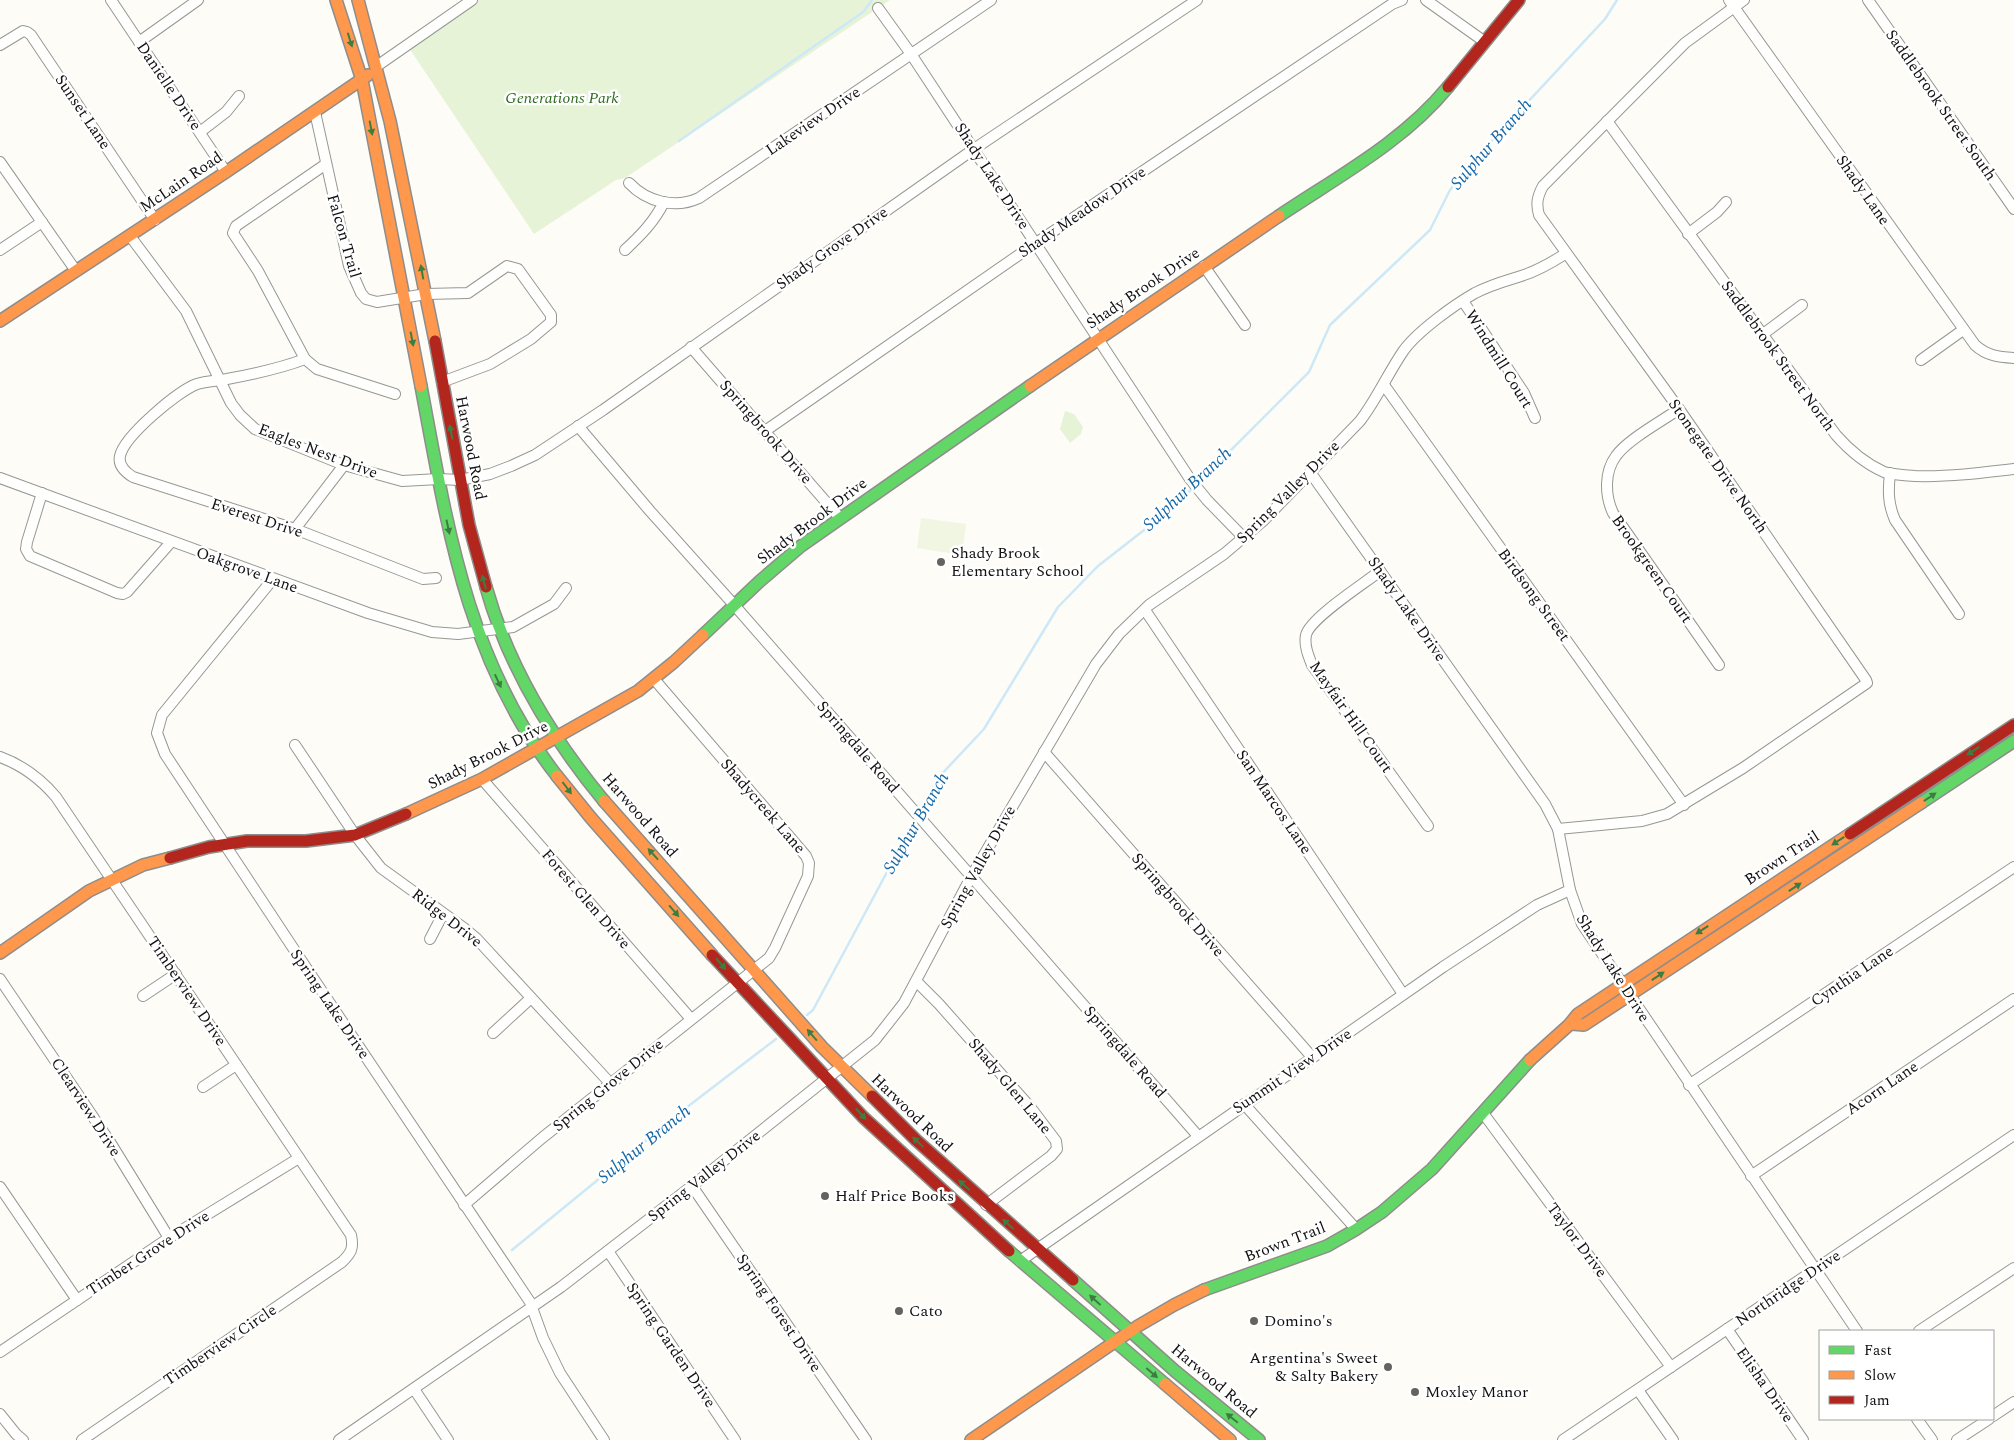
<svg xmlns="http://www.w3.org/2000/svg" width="2014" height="1440" font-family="Spectral,serif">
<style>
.green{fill:#e7f3d7}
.pitch{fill:#f0f6e1}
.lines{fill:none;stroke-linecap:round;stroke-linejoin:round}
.stream{stroke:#cde8f7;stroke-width:2.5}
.street-casing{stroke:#979795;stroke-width:12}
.fast-casing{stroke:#8e8d8b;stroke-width:14}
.slow-casing{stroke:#8e8d8b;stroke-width:14}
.jam-casing{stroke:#8e8d8b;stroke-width:14}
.street{stroke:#fffffe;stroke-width:10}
.fast{stroke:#63d668;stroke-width:11}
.slow{stroke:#ff974d;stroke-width:11}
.jam{stroke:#b3261e;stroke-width:11}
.oneway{fill:#3e7d41}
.poi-dot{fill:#646362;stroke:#fff;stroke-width:2}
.labels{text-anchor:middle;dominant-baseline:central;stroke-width:5;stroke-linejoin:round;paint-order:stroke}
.street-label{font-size:16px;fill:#111;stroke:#fff}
.park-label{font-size:16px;font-style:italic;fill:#2f6b1f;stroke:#fff}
.poi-label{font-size:16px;fill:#111;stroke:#fff;text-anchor:start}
.water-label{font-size:18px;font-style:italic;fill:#1768a6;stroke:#fff}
</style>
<rect width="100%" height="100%" fill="#fdfcf7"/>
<!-- green -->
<g class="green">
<polygon points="472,0 890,0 625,178 616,180 534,234 407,45"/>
<polygon points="1065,411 1074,414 1083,427 1081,434 1070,443 1060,429"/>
</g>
<!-- pitch -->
<polygon class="pitch" points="921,518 966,524 962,555 917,548"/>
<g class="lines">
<!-- stream -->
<g class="stream">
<polyline points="679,141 863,12 872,0"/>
<polyline points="1198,483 1309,372 1330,325 1430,230 1450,190 1474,160 1605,19 1617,0"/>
<polyline points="919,813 938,778 984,729 1058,607 1098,566 1171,509 1194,487"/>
<polyline points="807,1015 813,1010 916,818"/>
<polyline points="512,1250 682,1111 776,1039"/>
</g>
<defs>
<g id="street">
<polyline points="111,0 226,172"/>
<polyline points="1426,0 1485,42"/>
<path d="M1729,0L1975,345C1987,356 1999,357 2014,358"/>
<polyline points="1868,0 2014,209"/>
<polyline points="878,8 911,54 1190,479 1207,500 1244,538"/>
<polyline points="139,42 198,0"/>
<polyline points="0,45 23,31 27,32 31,35 155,220"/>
<polyline points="377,66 472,0"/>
<polyline points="315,112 349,266 361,293 366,299 377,302 426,294 468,293 507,266 518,269 551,315 551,322 531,339 490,364 442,382"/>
<path d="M1607,121L1836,435C1850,451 1864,463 1884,472C1894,475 1904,475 1915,476C1948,477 1981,473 2014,469"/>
<polyline points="200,132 226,112 239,96"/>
<polyline points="0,162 76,271"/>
<path d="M629,183C647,202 675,209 699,198L991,0"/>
<polyline points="1688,234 1717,212 1726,202"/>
<polyline points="130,236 186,311 231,403 240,415 255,429 344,465 402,481 439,479 460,480 490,474 511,466 535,455 603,410 974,149 1197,0"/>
<polyline points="0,250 42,222"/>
<path d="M625,250C641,235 654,222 664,202"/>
<polyline points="1204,266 1245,325"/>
<polyline points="1463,301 1524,393 1535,418"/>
<polyline points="1762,335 1802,305"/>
<polyline points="691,347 840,518"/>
<polyline points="305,359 258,271 233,233 236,226 326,164"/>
<polyline points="1921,360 1963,330"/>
<polyline points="1384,385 1684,805"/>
<path d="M395,394L317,369L305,359C279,369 254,374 227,379C217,381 207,381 197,384C178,391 124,436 120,456C118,465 125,472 133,477L295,529L423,579L436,578"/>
<path d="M1679,409C1662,421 1627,440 1616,456C1604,472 1605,496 1613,513L1719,665"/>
<polyline points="578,426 650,511 735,606 1198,1136"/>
<polyline points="765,431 1036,243 1392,4 1402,0"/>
<polyline points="1310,472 1545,804 1558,829 1570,890 1582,924 1857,1331"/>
<path d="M1890,473C1888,491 1888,504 1895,520L1959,614"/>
<polyline points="0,478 368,613 432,632 458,634 513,627 554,604 566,588"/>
<polyline points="42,493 27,542 26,549 30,556 117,593 123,594 127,592 171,542"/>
<polyline points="295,529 344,465"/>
<path d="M1380,571C1365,583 1310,618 1306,635C1304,645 1308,655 1312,665L1428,826"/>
<polyline points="273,579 162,715 157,733 165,754 301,960 530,1302 543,1338 560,1373 604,1440"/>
<polyline points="1145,610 1403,994"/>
<polyline points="295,745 355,835 381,868 464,928 476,938 610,1083"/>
<polyline points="1044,752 1312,1057"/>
<path d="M0,757C22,765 40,778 56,797L351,1235C354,1249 351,1253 342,1262L82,1440"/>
<polyline points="482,779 691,1019"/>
<path d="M1558,829L1642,821L1667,814L1743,768L1867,683L1866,680L1679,409L1539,215C1536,204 1537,197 1543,186L1685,43L1744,0"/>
<polyline points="430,939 443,914"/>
<polyline points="0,979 110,1142 169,1238"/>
<polyline points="916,981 939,1004 1031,1108 1056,1141 1057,1149 1051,1156 986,1205"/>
<polyline points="143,996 176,974"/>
<polyline points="493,1033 531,998"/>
<polyline points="1689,1085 2014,867"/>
<polyline points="203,1087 236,1065"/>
<polyline points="1244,1104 1356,1229"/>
<polyline points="1483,1113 1671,1367"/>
<polyline points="1751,1176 2014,999"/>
<polyline points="692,1186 866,1440"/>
<polyline points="0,1187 77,1300"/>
<polyline points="464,1205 542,1138 769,958 775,948 808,876 809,863 806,856 654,679"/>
<polyline points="608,1251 735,1440"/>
<polyline points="1020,1261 1443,967 1537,905 1570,890"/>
<polyline points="1727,1329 1803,1440"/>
<polyline points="1919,1331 2014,1268"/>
<polyline points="0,1352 169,1238 299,1158"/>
<polyline points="414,1389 448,1440"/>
<polyline points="1638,1390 1673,1440"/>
<polyline points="0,1414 16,1434 23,1440"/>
<polyline points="1993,1416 2014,1402"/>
<polyline points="1917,1419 1932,1440"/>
<path d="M339,1440L561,1287L692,1186L875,1040L904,1003L971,877L1096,664L1119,634L1149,605L1224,554L1263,521L1360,421C1377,399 1388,373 1404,350C1418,331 1454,305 1475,293C1490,285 1505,281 1521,276C1537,271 1551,263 1565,254"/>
<polyline points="1563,1440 2014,1135"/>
<polyline points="1957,1440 1989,1419"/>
</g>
<g id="fast">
<path d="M1279,216C1337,177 1403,142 1448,87"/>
<path d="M421,386C447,525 467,661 557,776"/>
<path d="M486,587C508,666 552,738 604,801"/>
<polyline points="703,635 760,581 801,546 1030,386"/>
<polyline points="1921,803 2014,741"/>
<polyline points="1009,1251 1165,1384"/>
<polyline points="1073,1280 1175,1371 1259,1440"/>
<polyline points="1204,1290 1327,1246 1355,1230 1382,1212 1432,1169 1530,1060"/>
</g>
<g id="slow">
<polyline points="336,0 362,80 421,386"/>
<polyline points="358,0 390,121 435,341"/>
<polyline points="0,321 226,172 368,75"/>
<polyline points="1030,386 1279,216"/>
<polyline points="557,776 591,818 712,955"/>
<polyline points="604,801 822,1047 872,1096"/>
<polyline points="406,814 482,779 638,691 674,662 703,635"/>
<polyline points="0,953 89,891 143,865 170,858"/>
<polyline points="1572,1024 1584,1025 1921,803"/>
<polyline points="1530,1060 1569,1025 1578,1014 1850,834"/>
<polyline points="1165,1384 1230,1440"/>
<polyline points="971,1440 1138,1326 1174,1305 1204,1290"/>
</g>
<g id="jam">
<polyline points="1448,87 1519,0"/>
<polyline points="435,341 469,525 486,587"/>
<polyline points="1850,834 2014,725"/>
<polyline points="170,858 209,847 247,841 306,841 355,835 406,814"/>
<polyline points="712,955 863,1117 1009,1251"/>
<polyline points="872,1096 916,1140 1073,1280"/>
</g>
</defs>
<!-- street casing -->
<use href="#street" class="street-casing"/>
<!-- fast casing -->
<use href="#fast" class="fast-casing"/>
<!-- slow casing -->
<use href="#slow" class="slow-casing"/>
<!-- jam casing -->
<use href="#jam" class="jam-casing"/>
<!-- street -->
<use href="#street" class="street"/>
<!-- fast -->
<use href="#fast" class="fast"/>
<!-- slow -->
<use href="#slow" class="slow"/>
<!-- jam -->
<use href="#jam" class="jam"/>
</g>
<!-- one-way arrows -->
<defs><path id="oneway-solid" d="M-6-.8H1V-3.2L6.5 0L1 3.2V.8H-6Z" transform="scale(1.25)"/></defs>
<g class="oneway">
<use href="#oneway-solid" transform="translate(350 40) rotate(73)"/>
<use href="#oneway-solid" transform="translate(371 128) rotate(79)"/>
<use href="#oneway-solid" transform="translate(422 272) rotate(-100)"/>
<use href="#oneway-solid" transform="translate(412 339) rotate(79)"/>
<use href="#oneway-solid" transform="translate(451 432) rotate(-101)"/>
<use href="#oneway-solid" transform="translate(448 527) rotate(78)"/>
<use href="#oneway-solid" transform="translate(484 582) rotate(-105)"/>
<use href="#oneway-solid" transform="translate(498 681) rotate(65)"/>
<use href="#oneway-solid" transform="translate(1973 751) rotate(147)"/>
<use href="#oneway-solid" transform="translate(567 788) rotate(53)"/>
<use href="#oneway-solid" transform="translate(1930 797) rotate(-34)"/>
<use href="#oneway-solid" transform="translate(1838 841) rotate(147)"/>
<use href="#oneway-solid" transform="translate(653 854) rotate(-132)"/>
<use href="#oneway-solid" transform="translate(1795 887) rotate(-33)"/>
<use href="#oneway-solid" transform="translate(674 911) rotate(49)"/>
<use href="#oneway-solid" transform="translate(1702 930) rotate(147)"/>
<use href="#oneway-solid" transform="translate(721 964) rotate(49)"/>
<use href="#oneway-solid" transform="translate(1658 976) rotate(-33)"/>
<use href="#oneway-solid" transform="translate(812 1035) rotate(-131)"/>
<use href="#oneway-solid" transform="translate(861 1114) rotate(47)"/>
<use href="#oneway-solid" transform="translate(918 1142) rotate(-137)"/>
<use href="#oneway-solid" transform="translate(964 1185) rotate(-138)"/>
<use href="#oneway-solid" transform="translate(1008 1224) rotate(-139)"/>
<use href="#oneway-solid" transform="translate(1095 1300) rotate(-138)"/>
<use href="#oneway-solid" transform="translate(1152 1373) rotate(41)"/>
<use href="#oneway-solid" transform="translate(1232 1418) rotate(-141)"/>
</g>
<!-- markers -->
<g class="poi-dot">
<circle cx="941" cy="562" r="5"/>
<circle cx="825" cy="1196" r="5"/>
<circle cx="899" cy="1311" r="5"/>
<circle cx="1254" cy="1321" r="5"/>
<circle cx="1388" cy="1367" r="5"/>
<circle cx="1415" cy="1392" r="5"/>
</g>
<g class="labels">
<!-- street labels -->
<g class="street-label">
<text transform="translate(169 86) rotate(56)">Danielle Drive</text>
<text transform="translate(1941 105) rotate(55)">Saddlebrook Street South</text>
<text transform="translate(83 112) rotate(56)">Sunset Lane</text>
<text transform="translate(813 121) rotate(-34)">Lakeview Drive</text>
<text transform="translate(992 176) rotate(57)">Shady Lake Drive</text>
<text transform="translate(181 182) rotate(-34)">McLain Road</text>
<text transform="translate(1863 190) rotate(55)">Shady Lane</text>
<text transform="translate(1082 212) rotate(-34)">Shady Meadow Drive</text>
<text transform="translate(344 236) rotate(74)">Falcon Trail</text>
<text transform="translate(832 248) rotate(-35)">Shady Grove Drive</text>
<text transform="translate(1143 288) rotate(-34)">Shady Brook Drive</text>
<text transform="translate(1778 356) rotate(54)">Saddlebrook Street North</text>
<text transform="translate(1499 359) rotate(58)">Windmill Court</text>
<text transform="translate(766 432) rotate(49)">Springbrook Drive</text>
<text transform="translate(471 448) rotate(79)">Harwood Road</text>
<text transform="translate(318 451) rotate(21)">Eagles Nest Drive</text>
<text transform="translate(1718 466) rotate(55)">Stonegate Drive North</text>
<text transform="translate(1288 492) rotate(-45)">Spring Valley Drive</text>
<text transform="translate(257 518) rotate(18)">Everest Drive</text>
<text transform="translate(812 521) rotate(-37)">Shady Brook Drive</text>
<text transform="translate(1652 569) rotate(55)">Brookgreen Court</text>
<text transform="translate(247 570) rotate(20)">Oakgrove Lane</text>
<text transform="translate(1534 595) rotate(54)">Birdsong Street</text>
<text transform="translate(1407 609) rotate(55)">Shady Lake Drive</text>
<text transform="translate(1351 717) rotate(55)">Mayfair Hill Court</text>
<text transform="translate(858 747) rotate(49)">Springdale Road</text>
<text transform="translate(488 755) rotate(-27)">Shady Brook Drive</text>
<text transform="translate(1274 802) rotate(56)">San Marcos Lane</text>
<text transform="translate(763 806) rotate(49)">Shadycreek Lane</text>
<text transform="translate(640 815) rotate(49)">Harwood Road</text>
<text transform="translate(1782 858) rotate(-33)">Brown Trail</text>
<text transform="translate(978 867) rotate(-61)">Spring Valley Drive</text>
<text transform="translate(586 899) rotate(49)">Forest Glen Drive</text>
<text transform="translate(1178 905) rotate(49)">Springbrook Drive</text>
<text transform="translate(447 918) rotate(38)">Ridge Drive</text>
<text transform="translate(1613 968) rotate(58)">Shady Lake Drive</text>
<text transform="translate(1852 976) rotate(-34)">Cynthia Lane</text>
<text transform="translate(187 991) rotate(56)">Timberview Drive</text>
<text transform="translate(330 1004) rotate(56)">Spring Lake Drive</text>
<text transform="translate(1125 1052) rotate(49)">Springdale Road</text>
<text transform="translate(1292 1071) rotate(-34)">Summit View Drive</text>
<text transform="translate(608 1085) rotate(-39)">Spring Grove Drive</text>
<text transform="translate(1010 1086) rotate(50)">Shady Glen Lane</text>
<text transform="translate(1882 1088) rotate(-34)">Acorn Lane</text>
<text transform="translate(86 1107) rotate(57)">Clearview Drive</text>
<text transform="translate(912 1113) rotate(44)">Harwood Road</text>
<text transform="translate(704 1176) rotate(-38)">Spring Valley Drive</text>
<text transform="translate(1577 1240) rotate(53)">Taylor Drive</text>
<text transform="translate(1285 1242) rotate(-21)">Brown Trail</text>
<text transform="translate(148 1253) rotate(-33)">Timber Grove Drive</text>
<text transform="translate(1788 1288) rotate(-34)">Northridge Drive</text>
<text transform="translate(779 1313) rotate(56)">Spring Forest Drive</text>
<text transform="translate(220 1345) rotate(-34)">Timberview Circle</text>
<text transform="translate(671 1345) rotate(56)">Spring Garden Drive</text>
<text transform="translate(1214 1381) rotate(40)">Harwood Road</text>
<text transform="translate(1765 1385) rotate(55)">Elisha Drive</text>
</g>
<!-- park labels -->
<g class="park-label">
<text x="562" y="98">Generations Park</text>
</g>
<!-- poi labels -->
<g class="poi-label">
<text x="951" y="553">Shady Brook<tspan x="951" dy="18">Elementary School</tspan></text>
<text x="835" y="1196">Half Price Books</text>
<text x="909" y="1311">Cato</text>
<text x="1264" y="1321">Domino's</text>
<text x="1378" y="1358" text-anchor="end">Argentina's Sweet<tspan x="1378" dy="18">&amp; Salty Bakery</tspan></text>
<text x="1425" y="1392">Moxley Manor</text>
</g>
<!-- water labels -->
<g class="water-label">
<text transform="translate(1491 144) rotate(-49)">Sulphur Branch</text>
<text transform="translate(1187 489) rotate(-43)">Sulphur Branch</text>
<text transform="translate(916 823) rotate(-60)">Sulphur Branch</text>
<text transform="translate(644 1144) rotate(-39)">Sulphur Branch</text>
</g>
</g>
<!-- legend -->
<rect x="1819" y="1330" width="175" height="90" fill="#ffffff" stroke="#a0a0a0"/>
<rect x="1829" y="1346" width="25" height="8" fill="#63d668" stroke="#a0a0a0"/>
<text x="1864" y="1355" font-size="15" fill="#111111">Fast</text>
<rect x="1829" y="1371" width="25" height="8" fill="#ff974d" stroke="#a0a0a0"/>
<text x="1864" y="1380" font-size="15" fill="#111111">Slow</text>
<rect x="1829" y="1396" width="25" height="8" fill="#b3261e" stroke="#a0a0a0"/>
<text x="1864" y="1405" font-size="15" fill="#111111">Jam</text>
</svg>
